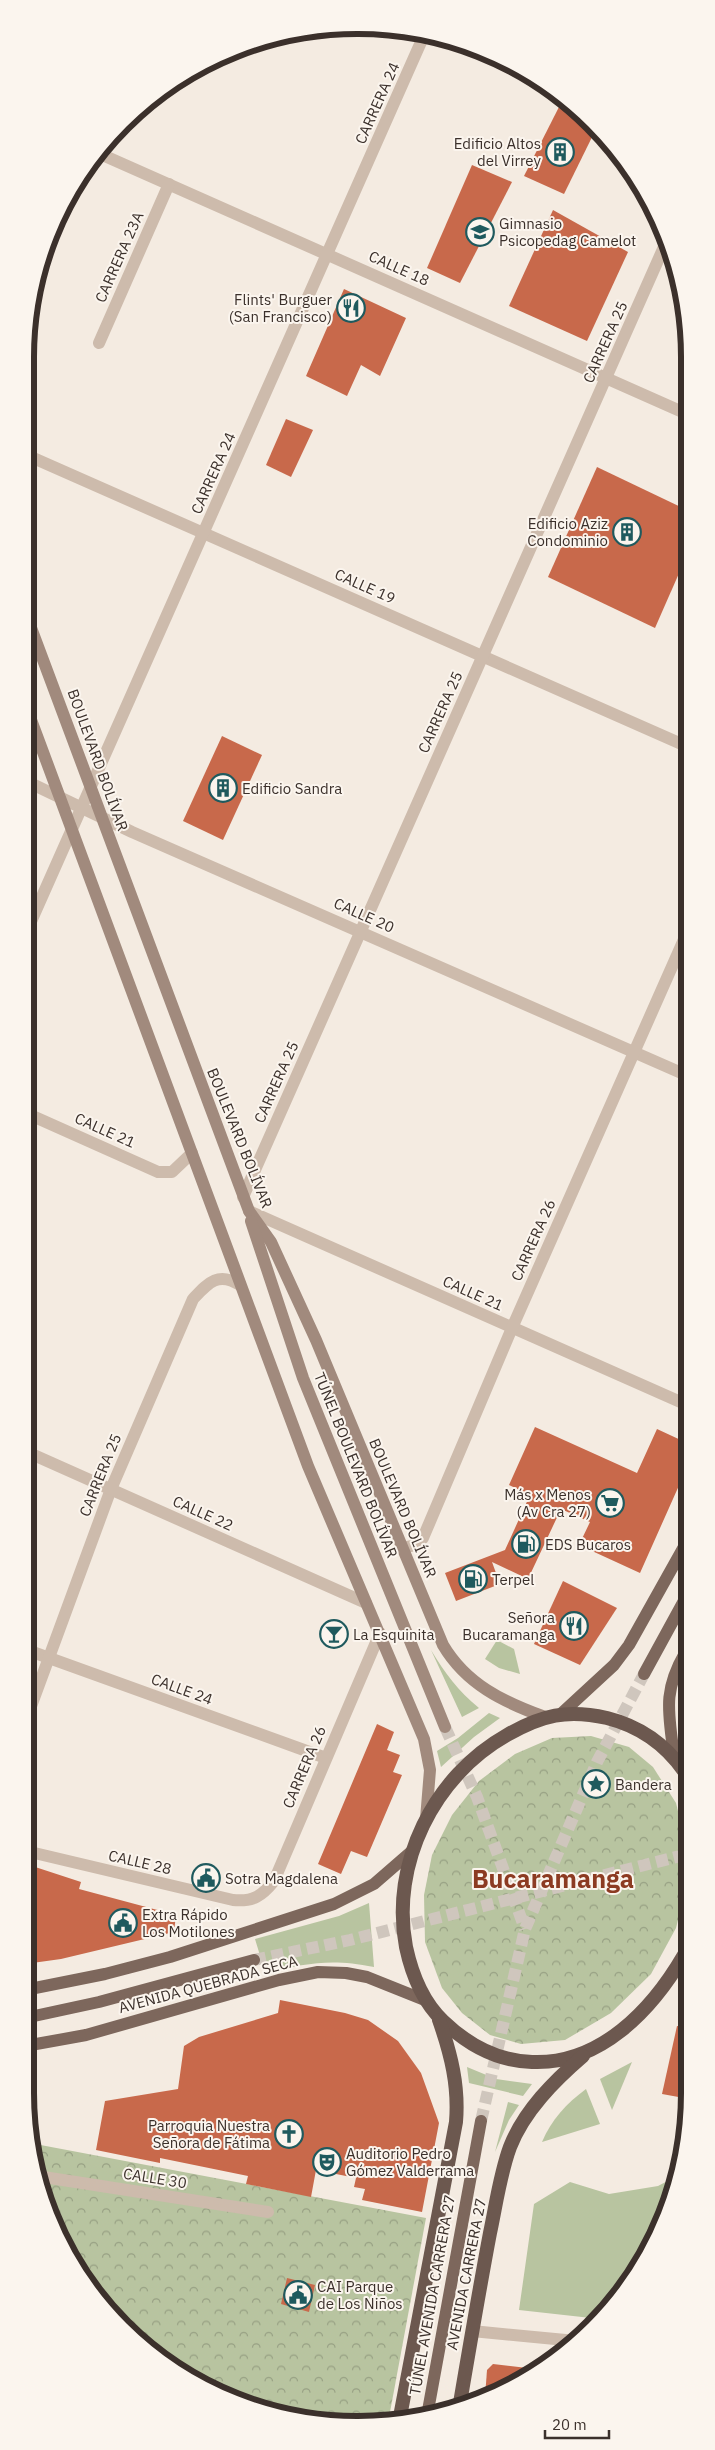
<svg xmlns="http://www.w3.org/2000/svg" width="715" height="2450" font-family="'IBM Plex Sans',sans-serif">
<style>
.grass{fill:#b8c4a0}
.park{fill:url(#park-crowns)}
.building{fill:#c8694b}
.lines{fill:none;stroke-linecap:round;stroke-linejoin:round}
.secondary-tunnel{stroke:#cfc6bd;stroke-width:12;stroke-dasharray:12 6;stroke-linecap:butt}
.primary-tunnel{stroke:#cfc6bd;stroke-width:12;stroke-dasharray:12 6;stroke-linecap:butt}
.pedestrian{stroke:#cdbbac;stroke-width:12}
.minor{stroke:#cdbbac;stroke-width:12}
.tertiary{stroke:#cdbbac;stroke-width:12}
.secondary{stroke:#a18a7d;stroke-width:12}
.primary{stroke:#7d675c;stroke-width:12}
.trunk{stroke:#6c584f;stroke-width:14}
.labels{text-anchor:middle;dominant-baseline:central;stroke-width:4;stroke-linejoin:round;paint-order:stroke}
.street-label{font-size:15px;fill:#3b302b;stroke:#fbf5ee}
.poi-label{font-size:15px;fill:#3b302b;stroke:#fbf5ee;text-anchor:start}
.town-label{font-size:25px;font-weight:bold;fill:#8c3b22;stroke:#fbf5ee}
.rim{fill:none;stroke:#3b302b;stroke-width:6}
</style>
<defs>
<pattern id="park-crowns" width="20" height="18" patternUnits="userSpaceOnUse" patternTransform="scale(1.25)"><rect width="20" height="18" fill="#b8c4a0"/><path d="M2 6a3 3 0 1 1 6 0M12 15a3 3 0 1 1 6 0" fill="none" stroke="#97a083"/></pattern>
</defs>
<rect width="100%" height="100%" fill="#f4ebe1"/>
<!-- grass -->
<g class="grass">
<polygon points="497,1640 514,1649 520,1674 499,1668 485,1659"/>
<path d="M431,1650C445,1673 458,1691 479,1708L462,1717Z"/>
<polygon points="489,1713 500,1718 474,1737 441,1767 437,1751 458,1738"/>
<path d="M369,1903L374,1967C329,1958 308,1964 265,1972L255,1939L339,1916Z"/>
<polygon points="632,2062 612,2110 600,2079"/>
<polygon points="467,2067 496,2079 532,2084 523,2096 469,2083"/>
<path d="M586,2089L600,2124L542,2142C551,2120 567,2103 586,2089Z"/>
<polygon points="508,2102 519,2105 509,2120 495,2152"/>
<polygon points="677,2176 645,2259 607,2312 600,2319 519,2310 534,2204 570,2182 609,2194 658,2186"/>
</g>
<!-- park -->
<g class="park">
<polygon points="591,1736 629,1747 653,1767 676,1803 684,1836 684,1896 676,1928 651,1974 611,2013 565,2040 521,2044 490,2035 462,2013 442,1988 425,1942 424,1895 432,1855 452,1815 479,1781 515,1754 552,1738"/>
<polygon points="30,2143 426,2218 388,2423 335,2424 271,2414 211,2391 155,2356 108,2312 50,2219 31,2157"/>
</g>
<!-- building -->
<g class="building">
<polygon points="562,101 596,129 564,194 524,176"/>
<polygon points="472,165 512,182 460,283 427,268"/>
<polygon points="553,210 628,252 587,341 509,306"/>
<polygon points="344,289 406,318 380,376 361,365 347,396 306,376"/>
<polygon points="286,419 313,430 291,477 266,465"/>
<polygon points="597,467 687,510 687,555 655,628 548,577"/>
<polygon points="222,736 262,755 223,840 183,821"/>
<polygon points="535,1427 637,1473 657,1429 685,1442 685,1472 640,1573 579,1545 590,1522 561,1509 528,1579 492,1562 500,1584 456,1601 445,1573 505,1550 530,1495 509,1485"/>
<polygon points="563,1581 617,1608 580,1665 534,1644"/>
<polygon points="377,1724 394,1732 387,1750 400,1755 393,1772 402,1775 367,1857 351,1851 341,1874 318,1864"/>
<polygon points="26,1864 81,1882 79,1889 176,1915 174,1932 61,1959 25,1964"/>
<polygon points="280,2000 345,2013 368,2020 398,2041 421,2073 439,2123 422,2212 362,2200 365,2189 354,2187 356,2178 316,2170 311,2197 246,2184 248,2176 160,2158 160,2163 96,2150 105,2101 178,2089 184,2046 199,2037 278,2013"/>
<polygon points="677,2026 684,2027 684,2098 662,2094"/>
<polygon points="287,2278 315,2285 309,2312 281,2304"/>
<polygon points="493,2364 536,2369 485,2397 487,2370"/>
</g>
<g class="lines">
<!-- secondary-tunnel -->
<polyline class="secondary-tunnel" points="445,1727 477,1797 525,1929"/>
<!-- primary-tunnel -->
<g class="primary-tunnel">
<polyline points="254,1960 350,1940 684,1855"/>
<polyline points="481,2121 525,1929 597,1762 644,1674"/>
</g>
<!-- pedestrian -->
<polyline class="pedestrian" points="37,2176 268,2212"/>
<!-- minor -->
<g class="minor">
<polyline points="98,153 687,414"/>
<polyline points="99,343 169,184"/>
<polyline points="31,457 686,746"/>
<polyline points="30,783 132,832 686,1075"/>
<polyline points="249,1211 685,1404"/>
<polyline points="402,1548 416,1545 423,1538 512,1328 686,935"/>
<polyline points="27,1650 326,1758"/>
<path d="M26,1720L111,1489L193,1299C208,1283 218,1271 240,1285"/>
<path d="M26,1851L233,1900C253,1902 262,1896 274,1881L380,1633"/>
<polyline points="472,2331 576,2341"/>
</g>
<!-- tertiary -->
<g class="tertiary">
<polyline points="29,926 425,33"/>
<polyline points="28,1114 158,1172 172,1172 192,1153"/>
<polyline points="243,1197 667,240"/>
<polyline points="27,1452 366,1603"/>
</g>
<!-- secondary -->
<g class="secondary">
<path d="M30,625L249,1211L271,1242L316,1340L443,1645C466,1684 503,1702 545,1717"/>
<polyline points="30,717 308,1466 424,1739 430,1770 426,1819"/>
<polyline points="251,1221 303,1378 445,1727"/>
</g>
<!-- primary -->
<g class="primary">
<polyline points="644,1674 685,1599"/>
<polyline points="562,1713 614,1665 629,1645 685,1545"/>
<path d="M674,1757C669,1713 662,1693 685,1653"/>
<polyline points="25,1990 105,1974 170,1957 334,1904 374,1884 412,1851"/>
<polyline points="25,2018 99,2002 254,1960"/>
<polyline points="25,2046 86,2035 279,1980 318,1972 346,1973 367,1977 427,2001"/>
<polyline points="427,2416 481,2121"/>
</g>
<!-- trunk -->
<g class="trunk">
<path d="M684,1955C652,2010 600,2065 532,2062C496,2061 468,2045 443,2021C423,2002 412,1975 406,1947C390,1864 434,1776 507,1735C542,1715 567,1709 607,1718C639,1726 665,1744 684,1771"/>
<path d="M459,2409C469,2350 479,2291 490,2233C496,2205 500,2174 510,2147C524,2111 554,2081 583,2056"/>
<path d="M399,2422L456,2122C459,2086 451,2054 439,2020"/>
</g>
</g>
<!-- icons -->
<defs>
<symbol id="building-ring" viewBox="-11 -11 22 22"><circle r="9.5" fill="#fbf5ee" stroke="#1f5a5e" stroke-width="1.5"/><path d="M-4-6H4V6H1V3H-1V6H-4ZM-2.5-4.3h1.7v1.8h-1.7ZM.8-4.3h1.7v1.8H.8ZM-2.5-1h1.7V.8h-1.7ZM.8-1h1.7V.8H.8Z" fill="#1f5a5e"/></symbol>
<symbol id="school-ring" viewBox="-11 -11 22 22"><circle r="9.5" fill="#fbf5ee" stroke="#1f5a5e" stroke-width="1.5"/><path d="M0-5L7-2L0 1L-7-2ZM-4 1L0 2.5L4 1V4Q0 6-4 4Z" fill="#1f5a5e"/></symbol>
<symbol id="restaurant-ring" viewBox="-11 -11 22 22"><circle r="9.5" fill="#fbf5ee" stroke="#1f5a5e" stroke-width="1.5"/><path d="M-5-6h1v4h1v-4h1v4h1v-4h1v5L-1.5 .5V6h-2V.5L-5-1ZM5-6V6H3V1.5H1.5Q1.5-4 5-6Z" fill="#1f5a5e"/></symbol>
<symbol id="supermarket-ring" viewBox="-11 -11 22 22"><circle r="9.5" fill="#fbf5ee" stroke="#1f5a5e" stroke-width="1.5"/><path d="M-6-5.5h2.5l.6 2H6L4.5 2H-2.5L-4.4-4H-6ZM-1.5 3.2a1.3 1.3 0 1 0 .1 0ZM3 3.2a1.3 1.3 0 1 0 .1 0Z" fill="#1f5a5e"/></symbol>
<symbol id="fuel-ring" viewBox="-11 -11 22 22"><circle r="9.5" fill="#fbf5ee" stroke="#1f5a5e" stroke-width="1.5"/><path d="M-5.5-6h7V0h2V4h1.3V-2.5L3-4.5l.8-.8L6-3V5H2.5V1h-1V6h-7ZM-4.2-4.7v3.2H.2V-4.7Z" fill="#1f5a5e"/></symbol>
<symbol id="bar-ring" viewBox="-11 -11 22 22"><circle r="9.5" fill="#fbf5ee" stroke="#1f5a5e" stroke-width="1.5"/><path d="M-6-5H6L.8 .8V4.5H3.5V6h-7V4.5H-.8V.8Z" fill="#1f5a5e"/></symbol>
<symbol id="sight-ring" viewBox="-11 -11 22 22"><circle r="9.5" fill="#fbf5ee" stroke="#1f5a5e" stroke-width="1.5"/><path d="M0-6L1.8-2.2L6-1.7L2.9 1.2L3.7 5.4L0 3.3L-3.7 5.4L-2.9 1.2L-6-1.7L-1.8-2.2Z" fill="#1f5a5e"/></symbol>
<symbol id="civic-ring" viewBox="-11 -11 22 22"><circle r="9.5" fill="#fbf5ee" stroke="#1f5a5e" stroke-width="1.5"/><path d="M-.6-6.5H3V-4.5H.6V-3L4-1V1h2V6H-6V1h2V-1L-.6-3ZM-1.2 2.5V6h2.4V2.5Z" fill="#1f5a5e"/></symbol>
<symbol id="church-ring" viewBox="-11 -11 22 22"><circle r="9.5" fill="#fbf5ee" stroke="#1f5a5e" stroke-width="1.5"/><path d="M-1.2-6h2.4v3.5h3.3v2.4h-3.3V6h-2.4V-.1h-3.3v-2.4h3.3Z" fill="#1f5a5e"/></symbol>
<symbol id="theatre-ring" viewBox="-11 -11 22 22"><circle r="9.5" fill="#fbf5ee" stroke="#1f5a5e" stroke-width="1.5"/><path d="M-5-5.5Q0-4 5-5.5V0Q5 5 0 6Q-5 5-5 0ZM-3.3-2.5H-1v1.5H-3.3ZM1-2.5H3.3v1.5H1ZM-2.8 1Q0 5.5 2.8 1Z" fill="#1f5a5e"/></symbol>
</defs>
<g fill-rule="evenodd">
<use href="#building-ring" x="544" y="136" width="32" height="32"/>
<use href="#school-ring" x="464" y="216" width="32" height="32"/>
<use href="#restaurant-ring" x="335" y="292" width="32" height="32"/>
<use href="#building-ring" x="611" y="516" width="32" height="32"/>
<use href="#building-ring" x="207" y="772" width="32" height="32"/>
<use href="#supermarket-ring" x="594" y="1487" width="32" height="32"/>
<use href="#fuel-ring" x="510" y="1528" width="32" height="32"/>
<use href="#fuel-ring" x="457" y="1563" width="32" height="32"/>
<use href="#restaurant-ring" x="558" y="1610" width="32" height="32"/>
<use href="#bar-ring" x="318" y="1618" width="32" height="32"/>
<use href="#sight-ring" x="580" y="1768" width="32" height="32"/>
<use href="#civic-ring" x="190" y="1862" width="32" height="32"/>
<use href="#civic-ring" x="107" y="1907" width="32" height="32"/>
<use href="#church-ring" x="273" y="2118" width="32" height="32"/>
<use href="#theatre-ring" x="311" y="2146" width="32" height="32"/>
<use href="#civic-ring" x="282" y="2279" width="32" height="32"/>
</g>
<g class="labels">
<!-- street labels -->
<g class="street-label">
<text transform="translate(377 103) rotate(-66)">CARRERA 24</text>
<text transform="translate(119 257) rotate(-66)">CARRERA 23A</text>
<text transform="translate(399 268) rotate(24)">CALLE 18</text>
<text transform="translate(605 342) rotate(-66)">CARRERA 25</text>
<text transform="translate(213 473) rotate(-66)">CARRERA 24</text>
<text transform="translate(365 586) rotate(24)">CALLE 19</text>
<text transform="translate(440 712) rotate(-66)">CARRERA 25</text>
<text transform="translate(98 760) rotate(70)">BOULEVARD BOLÍVAR</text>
<text transform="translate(364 915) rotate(24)">CALLE 20</text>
<text transform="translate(276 1082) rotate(-66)">CARRERA 25</text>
<text transform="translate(105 1130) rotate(24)">CALLE 21</text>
<text transform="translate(240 1138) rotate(68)">BOULEVARD BOLÍVAR</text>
<text transform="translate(533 1240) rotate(-66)">CARRERA 26</text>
<text transform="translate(473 1293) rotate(24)">CALLE 21</text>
<text transform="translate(356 1465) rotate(68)">TÚNEL BOULEVARD BOLÍVAR</text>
<text transform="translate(100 1475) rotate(-68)">CARRERA 25</text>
<text transform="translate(403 1508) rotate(67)">BOULEVARD BOLÍVAR</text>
<text transform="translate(203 1513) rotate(24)">CALLE 22</text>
<text transform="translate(182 1689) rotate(20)">CALLE 24</text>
<text transform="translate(304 1767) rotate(-67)">CARRERA 26</text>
<text transform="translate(140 1862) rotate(13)">CALLE 28</text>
<text transform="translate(208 1984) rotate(-15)">AVENIDA QUEBRADA SECA</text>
<text transform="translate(155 2178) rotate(9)">CALLE 30</text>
<text transform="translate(466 2274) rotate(-79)">AVENIDA CARRERA 27</text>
<text transform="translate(432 2295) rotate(-80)">TÚNEL AVENIDA CARRERA 27</text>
</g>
<!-- poi labels -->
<g class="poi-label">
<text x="541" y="143" text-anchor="end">Edificio Altos<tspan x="541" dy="17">del Virrey</tspan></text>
<text x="499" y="223">Gimnasio<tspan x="499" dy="17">Psicopedag Camelot</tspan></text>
<text x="332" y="299" text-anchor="end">Flints' Burguer<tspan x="332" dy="17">(San Francisco)</tspan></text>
<text x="608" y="523" text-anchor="end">Edificio Aziz<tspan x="608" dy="17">Condominio</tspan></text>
<text x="242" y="788">Edificio Sandra</text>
<text x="591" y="1494" text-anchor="end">Más x Menos<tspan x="591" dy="17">(Av Cra 27)</tspan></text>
<text x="545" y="1544">EDS Bucaros</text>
<text x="492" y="1579">Terpel</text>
<text x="555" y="1617" text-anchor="end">Señora<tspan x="555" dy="17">Bucaramanga</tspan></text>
<text x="353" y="1634">La Esquinita</text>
<text x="615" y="1784">Bandera</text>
<text x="225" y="1878">Sotra Magdalena</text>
<text x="142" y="1914">Extra Rápido<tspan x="142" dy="17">Los Motilones</tspan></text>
<text x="270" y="2125" text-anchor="end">Parroquia Nuestra<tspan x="270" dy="17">Señora de Fátima</tspan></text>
<text x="346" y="2153">Auditorio Pedro<tspan x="346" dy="17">Gómez Valderrama</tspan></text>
<text x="317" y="2286">CAI Parque<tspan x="317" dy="17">de Los Niños</tspan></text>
</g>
<!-- town labels -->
<g class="town-label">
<text x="553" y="1878">Bucaramanga</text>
</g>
</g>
<!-- crop -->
<path d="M0 0H715V2450H0ZM357 34H358A323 323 0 0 1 681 357V2093A323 323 0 0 1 358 2416H357A323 323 0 0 1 34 2093V357A323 323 0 0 1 357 34Z" fill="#fbf5ee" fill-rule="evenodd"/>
<path class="rim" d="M357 34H358A323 323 0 0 1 681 357V2093A323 323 0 0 1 358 2416H357A323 323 0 0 1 34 2093V357A323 323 0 0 1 357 34Z"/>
<!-- scale -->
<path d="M545 2430v8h64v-8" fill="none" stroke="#3b302b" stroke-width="2.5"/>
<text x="552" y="2430" font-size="15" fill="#3b302b" stroke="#fbf5ee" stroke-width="4" paint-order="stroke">20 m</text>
</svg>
